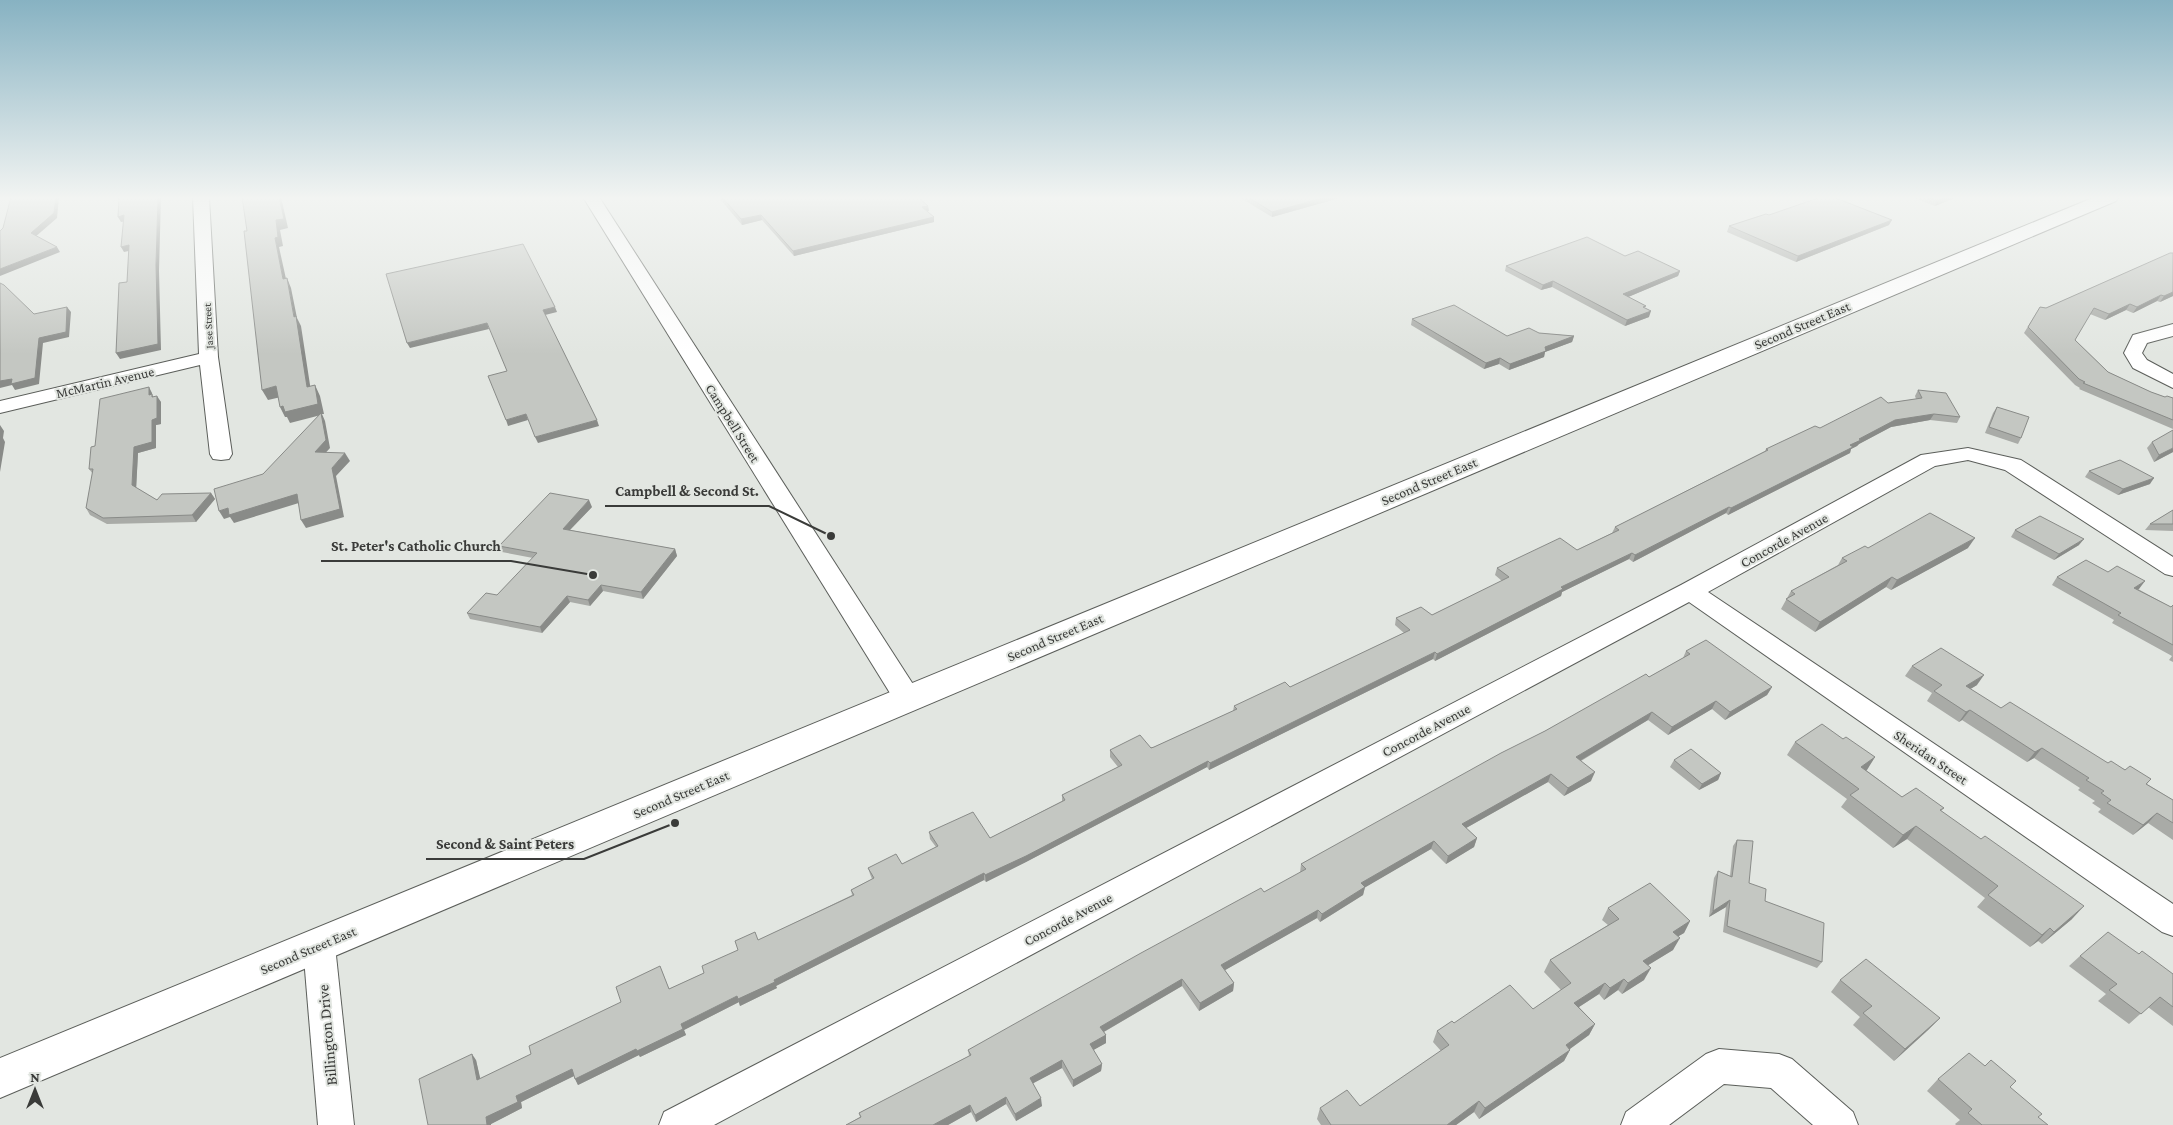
<svg xmlns="http://www.w3.org/2000/svg" width="2173" height="1125" font-family="'Crimson Pro',serif">
<style>
.lines{fill:none;stroke-linecap:round;stroke-linejoin:round}
.minor-casing{stroke:#5b5e5a;stroke-width:2}
.major-casing{stroke:#5b5e5a;stroke-width:2}
.minor{fill:#fff;fill-rule:evenodd}
.major{fill:#fff;fill-rule:evenodd}
.wall{fill:#a9aba7}
.shaded-wall{fill:#898b88}
.building{fill:#c4c7c2;stroke:#898b88}
.labels{text-anchor:middle;dominant-baseline:central;stroke-width:4;stroke-linejoin:round;paint-order:stroke}
.far-street-label{font-size:11px;fill:#3a3b39;stroke:#e2e6e1}
.street-label{font-size:14px;fill:#3a3b39;stroke:#e2e6e1}
.near-street-label{font-size:16px;fill:#3a3b39;stroke:#e2e6e1}
.leader{fill:none;stroke:#3a3b39;stroke-width:2}
.callout-dot{fill:#3a3b39;stroke:#e2e6e1;stroke-width:2}
.callout-label{font-size:15px;text-anchor:middle;font-weight:bold;fill:#3a3b39;stroke:#e2e6e1;stroke-width:4;stroke-linejoin:round;paint-order:stroke}
</style>
<rect width="100%" height="100%" fill="#e2e6e1"/>
<g class="lines">
<defs>
<g id="minor">
<polygon points="193,197 209,197 218,357 232,454 229,459 221,460 213,459 210,454 200,365 0,413 0,401 199,354"/>
<polygon points="583,197 599,197 918,692 921,699 918,706 908,709 898,706"/>
<polygon points="2173,324 2173,336 2147,343 2142,353 2147,360 2173,374 2173,388 2133,368 2124,353 2133,335"/>
<polygon points="1968,448 2021,460 2173,557 2173,576 2165,574 2005,470 1968,460 1935,466 1708,592 2173,904 2173,936 2162,932 1689,602 714,1125 659,1125 664,1112 1681,585 1921,455"/>
<polygon points="319,931 331,936 335,946 354,1125 318,1125 303,946 307,936"/>
<polygon points="1719,1049 1779,1054 1792,1059 1853,1112 1858,1125 1813,1125 1771,1088 1724,1084 1669,1125 1621,1125 1626,1112 1706,1054"/>
</g>
<polygon id="major" points="2095,197 2119,197 2116,201 0,1098 0,1058"/>
</defs>
<!-- minor casing -->
<use href="#minor" class="minor-casing"/>
<!-- major casing -->
<use href="#major" class="major-casing"/>
<!-- minor -->
<use href="#minor" class="minor"/>
<!-- major -->
<use href="#major" class="major"/>
</g>
<!-- wall -->
<g class="wall">
<polygon points="720,197 918,197 928,206 929,211 927,211 934,222 794,256 762,220 742,225 720,199"/>
<polygon points="1239,197 1343,197 1272,217"/>
<polygon points="1911,197 1957,197 1935,206"/>
<polygon points="1889,225 1796,262 1727,232 1729,226"/>
<polygon points="2173,253 2173,296 2160,302 2157,301 2133,313 2126,310 2105,320 2090,314 2075,340 2108,372 2151,392 2165,397 2173,398 2173,429 2079,389 2080,388 2075,385 2024,333 2040,307 2046,308"/>
<polygon points="1625,256 1680,271 1678,276 1628,297 1645,309 1649,317 1625,326 1552,287 1541,290 1505,271 1506,266"/>
<polygon points="1412,319 1507,336 1539,333 1574,336 1572,342 1545,352 1544,357 1509,370 1499,364 1484,369 1411,325"/>
<polygon points="1918,390 1960,417 1957,423 1930,420 1891,427 1859,444 1857,446 1851,449 1850,453 1759,499 1728,515 1726,513 1633,562 1629,559 1562,592 1561,596 1435,661 1433,659 1209,770 1207,767 1026,862 986,882 984,880 776,986 777,988 740,1006 739,1002 684,1030 686,1035 640,1057 639,1055 578,1085 574,1076 521,1102 522,1108 491,1124 491,1125 428,1125 476,1060 480,1079 531,1054 621,1002 660,966 669,989 704,973 738,950 852,895 851,890 872,879 870,874 868,868 902,864 936,847 930,839 929,832 990,838 1062,801 1062,795 1118,767 1110,757 1110,750 1154,747 1233,711 1234,706 1290,687 1404,633 1395,625 1396,618 1432,615 1502,581 1495,575 1497,568 1577,550 1612,533 1615,527 1765,451 1766,449 1888,403 1916,399 1915,396"/>
<polygon points="152,393 153,397 161,402 161,424 156,425 156,448 138,453 136,488 157,500 211,493 215,499 196,522 107,524 90,515 86,508 93,474 89,469 95,446"/>
<polygon points="1997,407 2021,438 2018,444 1985,433 1993,413"/>
<polygon points="2152,442 2173,452 2154,462 2147,448"/>
<polygon points="2089,471 2150,484 2118,495 2085,477"/>
<polygon points="592,507 570,530 675,549 677,556 643,599 603,591 590,606 570,602 542,633 470,619 467,613 497,595 533,558 502,552 499,546"/>
<polygon points="2173,510 2173,531 2145,530 2150,524"/>
<polygon points="2015,530 2079,545 2054,560 2011,537"/>
<polygon points="1868,548 1968,548 1891,590 1886,587 1815,632 1781,609 1791,591 1838,565 1842,558"/>
<polygon points="2108,572 2139,589 2138,589 2171,607 2173,605 2173,662 2169,660 2172,656 2112,623 2114,620 2052,585 2057,577"/>
<polygon points="1686,651 1772,687 1767,695 1725,720 1712,709 1668,735 1648,720 1581,761 1591,781 1564,796 1548,782 1466,828 1477,838 1474,847 1446,864 1431,849 1365,887 1363,895 1320,922 1317,918 1225,970 1234,983 1233,991 1199,1011 1182,986 1104,1032 1106,1035 1106,1043 1093,1050 1102,1064 1101,1071 1073,1087 1062,1068 1033,1083 1042,1106 1016,1121 1006,1104 976,1122 971,1112 948,1125 846,1125 860,1117 859,1113 969,1056 968,1050 1264,892 1300,873 1301,864 1545,731 1649,677 1683,658"/>
<polygon points="1912,666 1977,685 1970,689 2001,708 2108,763 2151,779 2147,784 2173,800 2173,840 2148,823 2133,835 2098,812 2101,809 2092,803 2095,801 2078,790 2080,788 2034,758 2027,762 1962,720 1959,722 1927,701 1932,693 1905,676"/>
<polygon points="1843,739 1875,757 1866,770 1902,797 1944,808 1941,811 2072,919 2042,944 2038,941 2030,947 1977,907 1985,898 1907,839 1893,848 1841,807 1847,799 1787,755 1795,742"/>
<polygon points="1674,760 1721,773 1718,780 1699,790 1670,767"/>
<polygon points="1737,840 1749,883 1822,962 1817,968 1723,932 1726,907 1709,917 1714,878 1718,871 1730,876 1733,846"/>
<polygon points="1608,908 1690,921 1684,933 1678,936 1673,950 1648,965 1644,980 1622,994 1618,990 1604,1000 1599,994 1579,1007 1595,1024 1589,1035 1570,1049 1564,1061 1479,1119 1474,1112 1456,1125 1321,1125 1317,1119 1320,1108 1360,1106 1441,1051 1433,1042 1437,1031 1454,1023 1533,1009 1561,990 1544,972 1550,960 1608,925 1602,920"/>
<polygon points="2139,954 2173,974 2173,1026 2148,1007 2129,1024 2098,1001 2106,994 2069,966 2080,956"/>
<polygon points="1840,980 1940,1018 1928,1030 1894,1061 1853,1025 1860,1017 1831,992"/>
<polygon points="1938,1079 2010,1087 2038,1117 2048,1125 1956,1125 1955,1124 1960,1120 1927,1091"/>
</g>
<!-- shaded-wall -->
<g class="shaded-wall">
<polygon points="56,197 59,197 57,218 34,238 31,233"/>
<polygon points="158,197 161,197 159,271 161,350 120,359 116,353 156,265"/>
<polygon points="279,197 284,197 281,197 288,228 280,230 283,246 279,247 288,288 283,279 275,238 276,220"/>
<polygon points="1326,197 1343,197 1272,217 1272,212"/>
<polygon points="1947,197 1957,197 1935,206 1937,201"/>
<polygon points="928,206 929,211 923,212 922,207"/>
<polygon points="124,215 127,221 121,222 118,217"/>
<polygon points="761,215 762,220 742,225 741,219"/>
<polygon points="934,217 934,222 794,256 793,251"/>
<polygon points="1892,220 1889,225 1796,262 1798,256"/>
<polygon points="129,245 133,250 124,252 121,247"/>
<polygon points="57,247 60,252 0,276 0,269"/>
<polygon points="1680,271 1678,276 1621,300 1623,294"/>
<polygon points="287,278 291,288 297,318 301,326 312,398 307,387"/>
<polygon points="1553,281 1552,287 1541,290 1543,285"/>
<polygon points="2173,292 2173,296 2160,302 2164,296"/>
<polygon points="2161,295 2157,301 2133,313 2137,307"/>
<polygon points="2130,304 2126,310 2105,320 2109,314"/>
<polygon points="67,307 71,312 69,337 43,343 39,384 15,390 12,385 0,388 0,381"/>
<polygon points="555,307 557,312 545,315 543,310"/>
<polygon points="1651,311 1649,317 1625,326 1627,320"/>
<polygon points="487,323 489,329 410,348 407,343"/>
<polygon points="1574,336 1572,342 1545,352 1544,357 1509,370 1510,364 1545,347"/>
<polygon points="1500,358 1499,364 1484,369 1486,363"/>
<polygon points="315,385 320,396 324,414 322,414 325,421 330,448 319,460 315,452 321,415 290,423 287,417 285,417 280,407"/>
<polygon points="276,386 281,397 268,400 262,390"/>
<polygon points="149,387 152,393 152,395 155,400 149,395"/>
<polygon points="157,396 161,402 161,424 156,425 156,448 138,453 136,491 132,485 134,447 152,420"/>
<polygon points="526,414 528,420 508,426 506,420"/>
<polygon points="1934,414 1930,420 1891,427 1859,444 1857,446 1851,449 1850,453 1728,515 1731,508 1850,445 1859,439 1895,420"/>
<polygon points="597,420 599,426 538,443 535,437"/>
<polygon points="0,425 4,431 3,438 5,442 0,472"/>
<polygon points="2173,448 2173,452 2154,462 2159,455"/>
<polygon points="345,453 350,461 336,476 344,517 306,528 301,520 332,468"/>
<polygon points="2154,478 2150,484 2118,495 2123,489"/>
<polygon points="211,493 215,499 196,522 192,515"/>
<polygon points="297,494 302,502 234,523 230,517 224,519 219,511 228,508"/>
<polygon points="589,500 592,507 565,535 563,529"/>
<polygon points="1729,507 1726,513 1633,562 1635,555"/>
<polygon points="1975,538 1968,548 1891,590 1897,580"/>
<polygon points="2084,539 2079,545 2054,560 2059,554"/>
<polygon points="675,549 677,556 643,599 641,592"/>
<polygon points="1632,553 1629,559 1562,592 1561,596 1435,661 1437,654 1561,587"/>
<polygon points="1892,577 1886,587 1815,632 1820,622"/>
<polygon points="2145,581 2139,589 2128,595 2134,588"/>
<polygon points="601,585 603,591 590,606 588,600"/>
<polygon points="567,596 570,602 542,633 540,627"/>
<polygon points="1435,652 1433,659 1209,770 1210,763"/>
<polygon points="1984,675 1977,685 1959,696 1966,686"/>
<polygon points="1772,687 1767,695 1725,720 1730,712"/>
<polygon points="1716,701 1712,709 1668,735 1672,727"/>
<polygon points="1970,710 1962,720 1959,722 1966,712"/>
<polygon points="1652,712 1648,720 1573,765 1576,757"/>
<polygon points="2042,748 2034,758 2027,762 2035,752"/>
<polygon points="1875,757 1867,770 1853,779 1861,767"/>
<polygon points="1208,761 1207,767 1026,862 986,882 985,875"/>
<polygon points="1595,772 1591,781 1564,796 1568,788"/>
<polygon points="1721,773 1718,780 1699,790 1702,784"/>
<polygon points="1551,774 1548,782 1459,832 1462,824"/>
<polygon points="2157,813 2148,823 2133,835 2143,825"/>
<polygon points="1916,826 1907,839 1893,848 1903,835"/>
<polygon points="1477,838 1474,847 1446,864 1448,856"/>
<polygon points="1434,841 1431,849 1359,891 1361,883"/>
<polygon points="984,873 984,880 776,986 777,988 740,1006 738,999 774,980"/>
<polygon points="1365,887 1363,895 1320,922 1322,914"/>
<polygon points="1730,900 1726,907 1709,917 1713,911"/>
<polygon points="2084,906 2072,919 2042,944 2054,932"/>
<polygon points="1318,910 1317,918 1220,973 1221,965"/>
<polygon points="1690,921 1684,933 1667,943 1673,932"/>
<polygon points="2050,928 2038,941 2030,947 2042,935"/>
<polygon points="1680,938 1673,950 1637,972 1643,961"/>
<polygon points="1651,968 1644,980 1622,994 1628,983"/>
<polygon points="1182,979 1182,986 1100,1034 1100,1027"/>
<polygon points="1624,979 1618,990 1604,1000 1610,988"/>
<polygon points="1234,983 1233,991 1199,1011 1200,1003"/>
<polygon points="1605,983 1599,994 1568,1014 1574,1003"/>
<polygon points="737,996 739,1002 684,1030 686,1035 640,1057 639,1055 578,1085 575,1079 681,1024"/>
<polygon points="1940,1018 1928,1030 1894,1061 1905,1049"/>
<polygon points="1595,1024 1589,1035 1560,1056 1566,1045"/>
<polygon points="1106,1035 1106,1043 1090,1052 1090,1044"/>
<polygon points="1570,1050 1564,1061 1479,1119 1485,1108"/>
<polygon points="472,1054 476,1060 482,1086 477,1080"/>
<polygon points="1062,1060 1062,1068 1030,1085 1030,1078"/>
<polygon points="1102,1064 1101,1071 1073,1087 1073,1080"/>
<polygon points="572,1069 576,1075 521,1102 522,1108 491,1124 491,1125 487,1125 486,1117 516,1096"/>
<polygon points="1006,1097 1006,1104 976,1122 975,1115"/>
<polygon points="1041,1098 1042,1106 1016,1121 1015,1114"/>
<polygon points="1479,1101 1474,1112 1456,1125 1447,1125"/>
<polygon points="970,1105 971,1112 948,1125 933,1125"/>
</g>
<!-- building -->
<g class="building">
<polygon points="11,197 56,197 54,213 31,233 57,247 0,269 0,231 3,228"/>
<polygon points="119,197 158,197 156,265 158,344 116,353 119,283 127,282 129,245 121,247 124,215 118,217"/>
<polygon points="242,197 279,197 284,219 276,220 278,237 275,238 283,279 287,278 294,317 296,316 307,387 315,385 318,404 285,412 283,406 280,407 276,386 262,390 244,231 247,231"/>
<polygon points="722,197 918,197 928,206 922,207 934,217 793,251 761,215 741,219"/>
<polygon points="1248,197 1326,197 1272,212"/>
<polygon points="1821,197 1833,197 1892,220 1798,256 1729,226 1766,214 1769,215"/>
<polygon points="1927,197 1947,197 1937,201"/>
<polygon points="1587,237 1625,256 1638,251 1680,271 1623,294 1646,306 1643,307 1651,311 1627,320 1553,281 1543,285 1506,266"/>
<polygon points="523,244 555,307 543,310 597,420 535,437 526,414 506,420 488,376 507,371 487,323 407,343 386,274"/>
<polygon points="2170,253 2173,253 2173,292 2164,296 2161,295 2137,307 2130,304 2109,314 2094,308 2075,340 2108,372 2151,392 2165,397 2167,396 2173,398 2173,420 2083,383 2085,382 2079,379 2028,327 2040,307 2046,308"/>
<polygon points="0,283 4,285 34,314 67,307 66,332 39,338 35,378 11,384 12,379 0,381"/>
<polygon points="1454,305 1507,336 1529,328 1539,333 1574,336 1545,347 1546,351 1510,364 1500,358 1486,363 1412,319"/>
<polygon points="149,387 149,395 152,394 152,397 157,396 157,418 152,420 152,442 134,447 132,485 157,500 162,494 211,493 192,515 103,518 86,508 93,469 89,469 91,447 95,446 100,399"/>
<polygon points="1918,390 1946,393 1960,417 1934,414 1895,420 1859,439 1861,440 1850,445 1853,447 1731,508 1729,507 1635,555 1632,553 1561,587 1563,589 1437,654 1435,652 1210,763 1208,761 1026,856 985,875 984,873 774,980 775,982 738,999 737,996 681,1024 683,1029 637,1051 636,1049 575,1079 572,1069 516,1096 518,1102 486,1117 487,1125 428,1125 419,1079 472,1054 477,1080 531,1054 529,1046 621,1002 616,987 660,966 669,989 704,973 702,966 738,950 735,941 755,932 758,940 854,895 851,890 874,878 868,868 896,854 902,864 938,846 929,832 973,812 990,838 1065,800 1062,795 1122,765 1110,750 1140,735 1151,748 1154,747 1237,709 1234,706 1285,682 1290,687 1410,630 1396,618 1421,607 1432,615 1509,577 1497,568 1560,538 1577,550 1619,530 1615,527 1768,450 1766,449 1815,426 1820,428 1881,397 1888,403 1922,398"/>
<polygon points="1997,407 2029,417 2021,438 1989,427"/>
<polygon points="321,413 326,440 315,452 345,453 332,468 340,509 301,520 297,494 229,515 228,508 219,511 214,489 263,474"/>
<polygon points="2173,430 2173,448 2159,455 2152,442"/>
<polygon points="2120,460 2154,478 2123,489 2089,471"/>
<polygon points="550,493 589,500 563,529 675,549 641,592 601,585 588,600 567,596 540,627 467,613 486,593 497,595 537,553 499,546"/>
<polygon points="2173,510 2173,524 2150,524"/>
<polygon points="1930,513 1975,538 1897,580 1892,577 1820,622 1786,599 1795,594 1791,591 1847,561 1842,558 1865,546 1868,548"/>
<polygon points="2040,516 2084,539 2059,554 2015,530"/>
<polygon points="2086,560 2108,572 2117,566 2145,581 2134,588 2171,607 2173,605 2173,645 2118,615 2121,613 2057,577"/>
<polygon points="1706,640 1772,687 1730,712 1716,701 1672,727 1652,712 1576,757 1595,772 1568,788 1551,774 1462,824 1477,838 1448,856 1434,841 1361,883 1365,887 1322,914 1318,910 1221,965 1234,983 1200,1003 1182,979 1100,1027 1106,1035 1090,1044 1102,1064 1073,1080 1062,1060 1030,1078 1041,1098 1015,1114 1006,1097 975,1115 970,1105 933,1125 846,1125 861,1117 859,1113 971,1055 968,1050 1141,953 1261,888 1264,892 1306,869 1301,864 1501,753 1545,731 1646,674 1649,677 1690,654 1686,651"/>
<polygon points="1941,648 1984,675 1966,686 2001,708 2010,702 2108,763 2111,761 2125,770 2130,766 2151,779 2146,784 2173,800 2173,823 2157,813 2143,825 2107,803 2111,800 2101,793 2104,791 2086,780 2089,778 2042,748 2035,752 1970,710 1966,712 1934,691 1942,685 1912,666"/>
<polygon points="1822,724 1843,739 1846,737 1875,757 1861,767 1902,797 1916,788 1944,808 1940,810 1981,839 1985,836 2084,906 2054,932 2050,928 2042,935 1988,895 1998,886 1916,826 1903,835 1850,795 1859,789 1795,742"/>
<polygon points="1691,749 1721,773 1702,784 1674,760"/>
<polygon points="1737,840 1753,841 1749,883 1766,889 1765,901 1824,923 1822,962 1727,926 1730,900 1713,911 1718,871 1732,877"/>
<polygon points="1650,883 1690,921 1673,932 1680,938 1643,961 1651,968 1628,983 1624,979 1610,988 1605,983 1574,1003 1595,1024 1566,1045 1570,1050 1485,1108 1479,1101 1447,1125 1331,1125 1320,1108 1347,1090 1360,1106 1449,1045 1437,1031 1452,1021 1454,1023 1510,985 1533,1009 1571,983 1550,960 1619,919 1608,908"/>
<polygon points="2108,932 2139,954 2142,951 2173,974 2173,1007 2160,997 2141,1014 2109,990 2117,984 2080,956"/>
<polygon points="1866,959 1940,1018 1905,1049 1863,1013 1872,1006 1840,980"/>
<polygon points="1969,1053 1985,1066 1991,1060 2016,1081 2010,1087 2042,1114 2038,1117 2048,1125 1982,1125 1968,1113 1972,1109 1938,1079"/>
</g>
<!-- sky -->
<linearGradient id="sky" x2="0" y2="1"><stop stop-color="#87b2c2"/><stop offset="0.56" stop-color="#f2f4f2"/><stop offset="1" stop-color="#f2f4f2" stop-opacity="0"/></linearGradient>
<rect width="2173" height="354" fill="url(#sky)"/>
<g class="labels">
<!-- far-street labels -->
<g class="far-street-label">
<text transform="translate(208 326) rotate(-93)">Jase Street</text>
</g>
<!-- street labels -->
<g class="street-label">
<text transform="translate(1802 325) rotate(-23)">Second Street East</text>
<text transform="translate(105 382) rotate(-13)">McMartin Avenue</text>
<text transform="translate(733 423) rotate(58)">Campbell Street</text>
<text transform="translate(1429 481) rotate(-23)">Second Street East</text>
<text transform="translate(1784 540) rotate(-29)">Concorde Avenue</text>
<text transform="translate(1055 637) rotate(-23)">Second Street East</text>
<text transform="translate(1426 730) rotate(-28)">Concorde Avenue</text>
<text transform="translate(1931 757) rotate(34)">Sheridan Street</text>
<text transform="translate(681 794) rotate(-23)">Second Street East</text>
<text transform="translate(1068 919) rotate(-28)">Concorde Avenue</text>
<text transform="translate(308 950) rotate(-23)">Second Street East</text>
</g>
<!-- near-street labels -->
<g class="near-street-label">
<text transform="translate(327 1035) rotate(-95)">Billington Drive</text>
</g>
</g>
<!-- callouts -->
<path class="leader" d="M831 536L769 506H605M593 575L511 561H321M675 823L584 859H426"/>
<g class="callout-dot">
<circle cx="831" cy="536" r="5"/>
<circle cx="593" cy="575" r="5"/>
<circle cx="675" cy="823" r="5"/>
</g>
<g class="callout-label">
<text x="687" y="496">Campbell &amp; Second St.</text>
<text x="416" y="551">St. Peter's Catholic Church</text>
<text x="505" y="849">Second &amp; Saint Peters</text>
</g>
<!-- north arrow -->
<g transform="translate(35 1090)" stroke="#e2e6e1" stroke-width="4" paint-order="stroke">
<path d="M0-4L9 19L0 12L-9 19Z" fill="#3a3b39"/>
<text y="-8" font-size="14" font-weight="bold" text-anchor="middle" fill="#3a3b39">N</text>
</g>
</svg>
